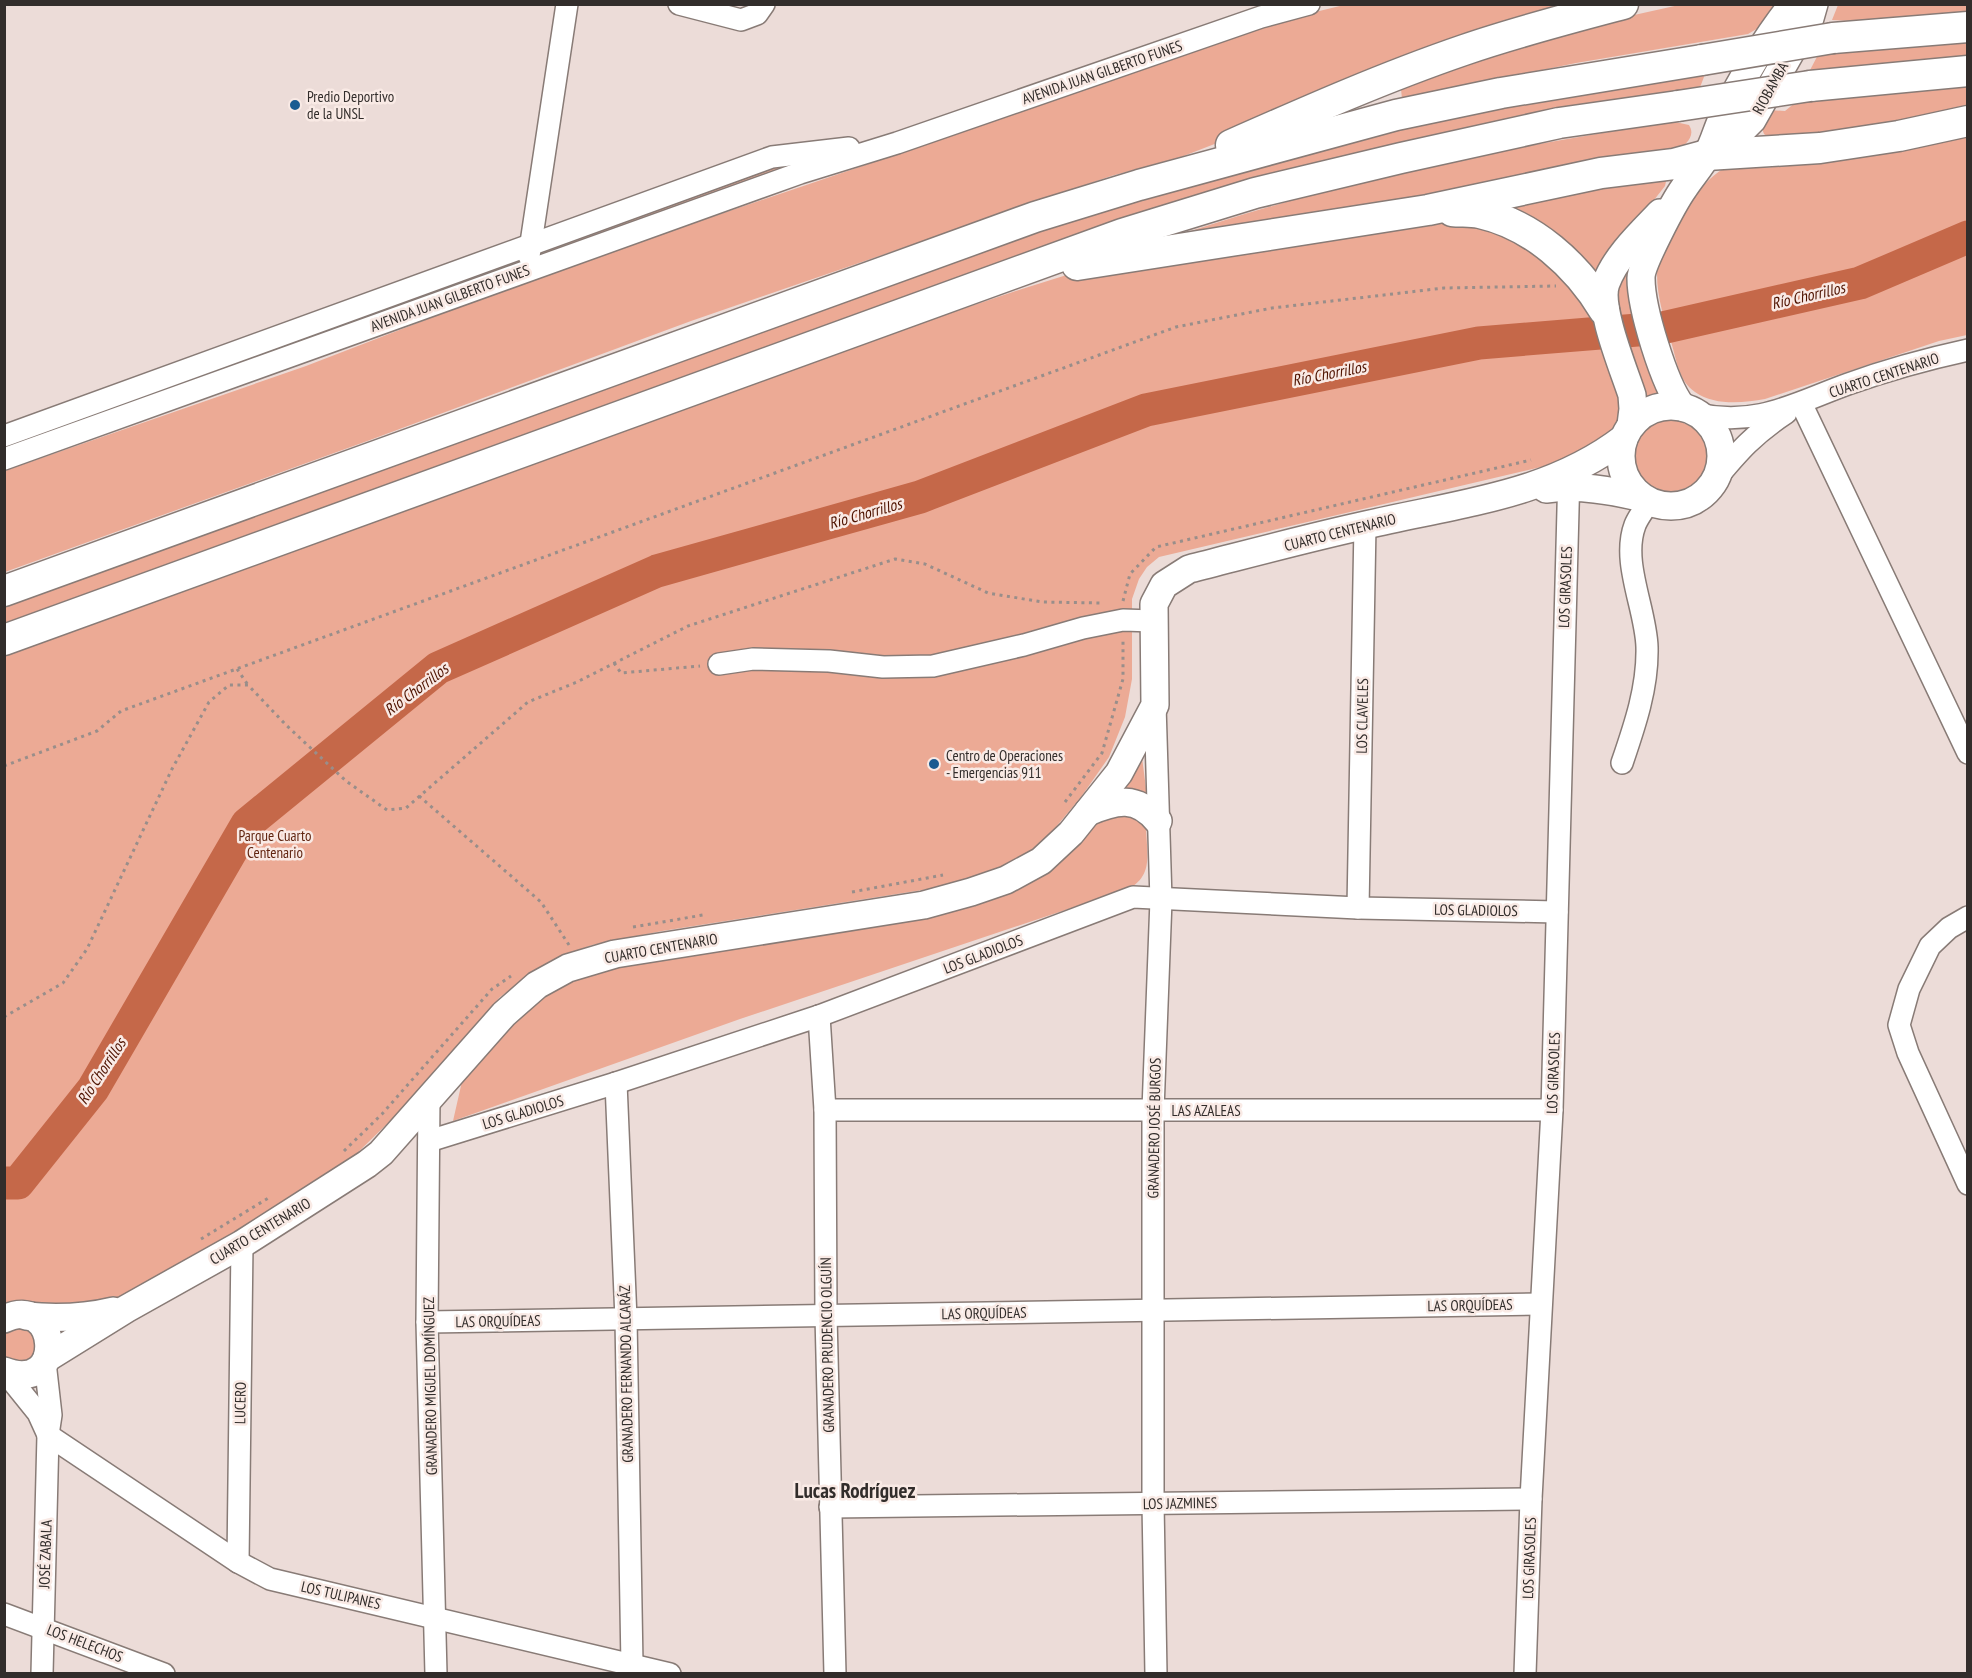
<svg xmlns="http://www.w3.org/2000/svg" width="1972" height="1678" font-family="'PT Sans Narrow',sans-serif">
<style>
.green{fill:#ecaa95}
.lines{fill:none;stroke-linecap:round;stroke-linejoin:round}
.river{stroke:#c56849;stroke-width:33}
.minor-casing{stroke:#887b76;stroke-width:24}
.major-casing{stroke:#887b76;stroke-width:30}
.highway-casing{stroke:#887b76;stroke-width:33}
.path{stroke:#998e8a;stroke-width:3;stroke-dasharray:3 4.5;stroke-linecap:butt}
.minor{stroke:#fff;stroke-width:21}
.major{stroke:#fff;stroke-width:27}
.highway{stroke:#fff;stroke-width:30}
.highway-bridge-casing{stroke:#887b76;stroke-width:33;stroke-linecap:butt}
.highway-bridge{stroke:#fff;stroke-width:30}
.poi-dot{fill:#1b5b91;stroke:#f9eae5;stroke-width:2}
.labels{text-anchor:middle;dominant-baseline:central;stroke-width:5;stroke-linejoin:round;paint-order:stroke}
.street-label{font-size:15px;fill:#322d2b;stroke:#f9eae5}
.poi-label{font-size:15px;fill:#322d2b;stroke:#f9eae5;text-anchor:start}
.park-label{font-size:15px;fill:#612510;stroke:#f9eae5}
.water-label{font-size:16px;font-style:italic;fill:#4f1300;stroke:#f9eae5}
.district-label{font-size:21px;font-weight:bold;fill:#322d2b;stroke:#f9eae5}
</style>
<rect width="100%" height="100%" fill="#ecdcd8"/>
<!-- green -->
<g class="green">
<polygon points="1344,5 1574,5 1181,157 1111,176 691,321 370,440 5,572 4,471 306,366 485,297 679,228 1007,117 1270,23"/>
<polygon points="1679,5 1774,5 1760,27 1748,34 1576,63 1402,99 1401,89 1441,72 1567,30"/>
<polygon points="1838,5 1967,5 1967,13 1868,22 1832,20"/>
<polygon points="1967,39 1967,59 1808,74 1820,51"/>
<polygon points="1707,69 1699,90 1405,144 5,624 5,601 1039,227 1435,117"/>
<polygon points="1967,85 1967,105 1856,130 1772,139 1764,134 1760,123 1767,110 1785,111 1796,102"/>
<path d="M1675,122L1689,125C1696,136 1686,145 1676,151L1378,206L1173,237C1336,182 1505,146 1675,122Z"/>
<path d="M1967,131V335L1939,341L1765,399C1743,403 1715,406 1695,392C1679,381 1677,362 1672,345C1665,322 1657,298 1657,274C1657,242 1696,185 1723,169C1745,156 1754,170 1775,167C1793,165 1811,159 1829,155C1875,147 1921,139 1967,131Z"/>
<polygon points="783,162 785,168 547,255 544,249"/>
<polygon points="1667,177 1665,186 1610,256 1597,284 1490,205"/>
<polygon points="1470,221 1531,246 1588,300 1622,396 1620,418 1611,430 1593,448 1558,463 1159,557 1147,567 1139,579 1132,599 1132,679 1125,717 1109,757 1081,797 1045,840 1020,858 985,875 935,888 662,931 592,945 550,961 500,997 392,1119 347,1163 179,1266 125,1296 81,1308 5,1307 5,654 820,357 1022,289 1073,273 1419,223"/>
<polygon points="1634,251 1663,398 1644,405 1616,317 1615,293"/>
<polygon points="512,261 508,268 107,414 105,408"/>
<path d="M1669,419C1696,422 1726,450 1703,476C1696,485 1686,489 1675,491C1625,500 1609,432 1669,419Z"/>
<polygon points="1141,750 1147,796 1111,797"/>
<path d="M1128,807L1146,825C1146,851 1155,875 1128,889L740,1019L453,1121L463,1077L531,1003L582,973L923,913L1093,822Z"/>
<polygon points="4,1327 35,1327 38,1361 5,1363"/>
</g>
<g class="lines">
<!-- river -->
<polyline class="river" points="4,1183 18,1183 93,1089 247,824 438,668 657,571 920,497 1146,410 1479,343 1662,328 1860,283 1968,237"/>
<defs>
<g id="minor">
<polyline points="679,4 741,20 757,14 764,4"/>
<polyline points="529,256 567,4"/>
<polyline points="1801,403 1968,753"/>
<path d="M1697,414C1757,427 1793,404 1848,384C1887,370 1927,359 1968,350"/>
<polyline points="4,436 772,157 849,148"/>
<polyline points="4,459 800,173 897,143 1261,17 1309,4"/>
<path d="M1715,480C1739,451 1754,434 1786,413"/>
<polyline points="719,664 753,659 829,661 883,667 933,666 1024,645 1083,628 1123,620 1153,621"/>
<polyline points="1155,705 1161,900 1153,1110 1153,1503 1156,1674"/>
<path d="M1622,763C1635,725 1648,687 1647,647C1646,609 1621,562 1635,525C1638,517 1645,509 1649,501"/>
<polyline points="1358,908 1365,525"/>
<polyline points="1968,917 1949,928 1930,946 1909,989 1899,1025 1908,1053 1968,1184"/>
<polyline points="819,1016 825,1110 826,1316 835,1674"/>
<polyline points="616,1083 626,1319 632,1665"/>
<polyline points="429,1098 427,1322 436,1674"/>
<polyline points="825,1110 1552,1110"/>
<polyline points="429,1141 616,1083 819,1016 1133,897 1358,908 1557,912"/>
<polyline points="427,1322 1541,1304"/>
<polyline points="5,1372 38,1413 48,1435 238,1562 270,1579 670,1674"/>
<polyline points="830,1507 1531,1499"/>
<polyline points="238,1562 242,1244"/>
<polyline points="4,1614 164,1674"/>
<polyline points="42,1674 48,1435 51,1415 45,1362"/>
<polyline points="1525,1674 1531,1499 1552,1110 1569,472"/>
</g>
<g id="major">
<polyline points="1707,155 1731,141 1752,120 1810,18 1814,4"/>
<circle cx="1671" cy="456" r="50"/>
<path d="M1682,407C1664,384 1641,308 1641,278C1641,264 1674,202 1684,188C1691,177 1701,166 1707,155C1714,143 1717,129 1723,117C1742,78 1766,38 1793,4"/>
<path d="M1631,425L1633,409L1632,395C1624,370 1597,306 1606,283C1616,256 1641,233 1660,213"/>
<path d="M1546,489C1580,485 1610,490 1643,498"/>
<path d="M1088,812C1116,800 1137,795 1158,821"/>
<path d="M26,1316C56,1319 84,1318 113,1311"/>
<path d="M4,1319C59,1292 68,1395 4,1371"/>
<path d="M47,1358L126,1309L242,1244L367,1164L381,1153L504,1014L537,985L568,968L615,954L924,905L971,892L1006,880L1041,861L1071,833L1119,773L1155,705L1154,604L1164,585L1189,569C1248,554 1307,538 1366,525C1455,504 1549,496 1624,438"/>
</g>
<g id="highway">
<polyline points="1833,38 1968,27"/>
<polyline points="1810,86 1968,71"/>
<path d="M1231,145C1308,111 1385,77 1464,50C1516,32 1570,18 1623,4"/>
<path d="M1452,211C1461,212 1471,211 1480,213C1533,225 1577,265 1604,310"/>
<polyline points="1077,265 1428,210 1601,173 1674,164 1707,155 1820,148 1899,136 1968,121"/>
<polyline points="4,591 1035,217 1139,185 1396,115 1501,93 1702,60"/>
<polyline points="4,640 1122,234 1255,193 1401,158 1559,123 1678,106"/>
</g>
</defs>
<!-- minor casing -->
<use href="#minor" class="minor-casing"/>
<!-- major casing -->
<use href="#major" class="major-casing"/>
<!-- highway casing -->
<use href="#highway" class="highway-casing"/>
<!-- path -->
<g class="path">
<polyline points="1123,601 1130,574 1156,547 1531,460"/>
<polyline points="614,663 621,673 700,666"/>
<polyline points="237,669 248,685"/>
<polyline points="4,766 97,731 121,711 1176,327 1272,308 1444,288 1556,286"/>
<polyline points="419,796 541,902 569,945"/>
<polyline points="1065,802 1102,753 1123,679 1123,638"/>
<polyline points="852,892 943,875"/>
<polyline points="633,927 703,915"/>
<polyline points="4,1017 63,983 87,949 172,769 209,702 229,685 248,685 286,725 346,781 387,810 406,808 528,702 577,682 688,626 895,559 925,564 988,593 1042,602 1103,603"/>
<polyline points="344,1151 382,1114 492,989 511,976"/>
<polyline points="201,1239 270,1197"/>
</g>
<!-- minor -->
<use href="#minor" class="minor"/>
<!-- major -->
<use href="#major" class="major"/>
<!-- highway -->
<use href="#highway" class="highway"/>
<defs>
<g id="highway-bridge">
<polyline points="1702,60 1833,38"/>
<polyline points="1678,106 1810,86"/>
</g>
</defs>
<!-- highway-bridge casing -->
<use href="#highway-bridge" class="highway-bridge-casing"/>
<!-- highway-bridge -->
<use href="#highway-bridge" class="highway-bridge"/>
</g>
<!-- markers -->
<g class="poi-dot">
<circle cx="295" cy="105" r="6"/>
<circle cx="934" cy="764" r="6"/>
</g>
<g class="labels">
<!-- street labels -->
<g class="street-label">
<text transform="translate(1102 72) rotate(-19)">AVENIDA JUAN GILBERTO FUNES</text>
<text transform="translate(1770 88) rotate(-61)">RIOBAMBA</text>
<text transform="translate(450 298) rotate(-20)">AVENIDA JUAN GILBERTO FUNES</text>
<text transform="translate(1884 375) rotate(-18)">CUARTO CENTENARIO</text>
<text transform="translate(1340 532) rotate(-14)">CUARTO CENTENARIO</text>
<text transform="translate(1565 587) rotate(-88)">LOS GIRASOLES</text>
<text transform="translate(1362 716) rotate(-89)">LOS CLAVELES</text>
<text transform="translate(1476 910) rotate(1)">LOS GLADIOLOS</text>
<text transform="translate(661 948) rotate(-10)">CUARTO CENTENARIO</text>
<text transform="translate(983 954) rotate(-21)">LOS GLADIOLOS</text>
<text transform="translate(1553 1073) rotate(-88)">LOS GIRASOLES</text>
<text x="1206" y="1110">LAS AZALEAS</text>
<text transform="translate(523 1112) rotate(-17)">LOS GLADIOLOS</text>
<text transform="translate(1154 1128) rotate(-89)">GRANADERO JOSÉ BURGOS</text>
<text transform="translate(260 1231) rotate(-31)">CUARTO CENTENARIO</text>
<text transform="translate(1470 1305) rotate(-1)">LAS ORQUÍDEAS</text>
<text transform="translate(984 1313) rotate(-1)">LAS ORQUÍDEAS</text>
<text transform="translate(498 1321) rotate(-1)">LAS ORQUÍDEAS</text>
<text transform="translate(827 1345) rotate(-91)">GRANADERO PRUDENCIO OLGUÍN</text>
<text transform="translate(626 1374) rotate(-91)">GRANADERO FERNANDO ALCARÁZ</text>
<text transform="translate(430 1386) rotate(-91)">GRANADERO MIGUEL DOMÍNGUEZ</text>
<text transform="translate(240 1403) rotate(-89)">LUCERO</text>
<text transform="translate(1180 1503) rotate(-1)">LOS JAZMINES</text>
<text transform="translate(45 1554) rotate(-88)">JOSÉ ZABALA</text>
<text transform="translate(1529 1558) rotate(-88)">LOS GIRASOLES</text>
<text transform="translate(341 1595) rotate(13)">LOS TULIPANES</text>
<text transform="translate(85 1643) rotate(21)">LOS HELECHOS</text>
</g>
<!-- poi labels -->
<g class="poi-label">
<text x="307" y="96">Predio Deportivo<tspan x="307" dy="17">de la UNSL</tspan></text>
<text x="946" y="755">Centro de Operaciones<tspan x="946" dy="17">- Emergencias 911</tspan></text>
</g>
<!-- park labels -->
<g class="park-label">
<text x="275" y="835">Parque Cuarto<tspan x="275" dy="17">Centenario</tspan></text>
</g>
<!-- water labels -->
<g class="water-label">
<text transform="translate(1808 295) rotate(-13)">Río Chorrillos</text>
<text transform="translate(1329 373) rotate(-11)">Río Chorrillos</text>
<text transform="translate(865 513) rotate(-16)">Río Chorrillos</text>
<text transform="translate(416 689) rotate(-37)">Río Chorrillos</text>
<text transform="translate(101 1071) rotate(-57)">Río Chorrillos</text>
</g>
<!-- district labels -->
<g class="district-label">
<text x="855" y="1490">Lucas Rodríguez</text>
</g>
</g>
<!-- border -->
<rect width="1972" height="1678" fill="none" stroke="#322d2b" stroke-width="12"/>
</svg>
